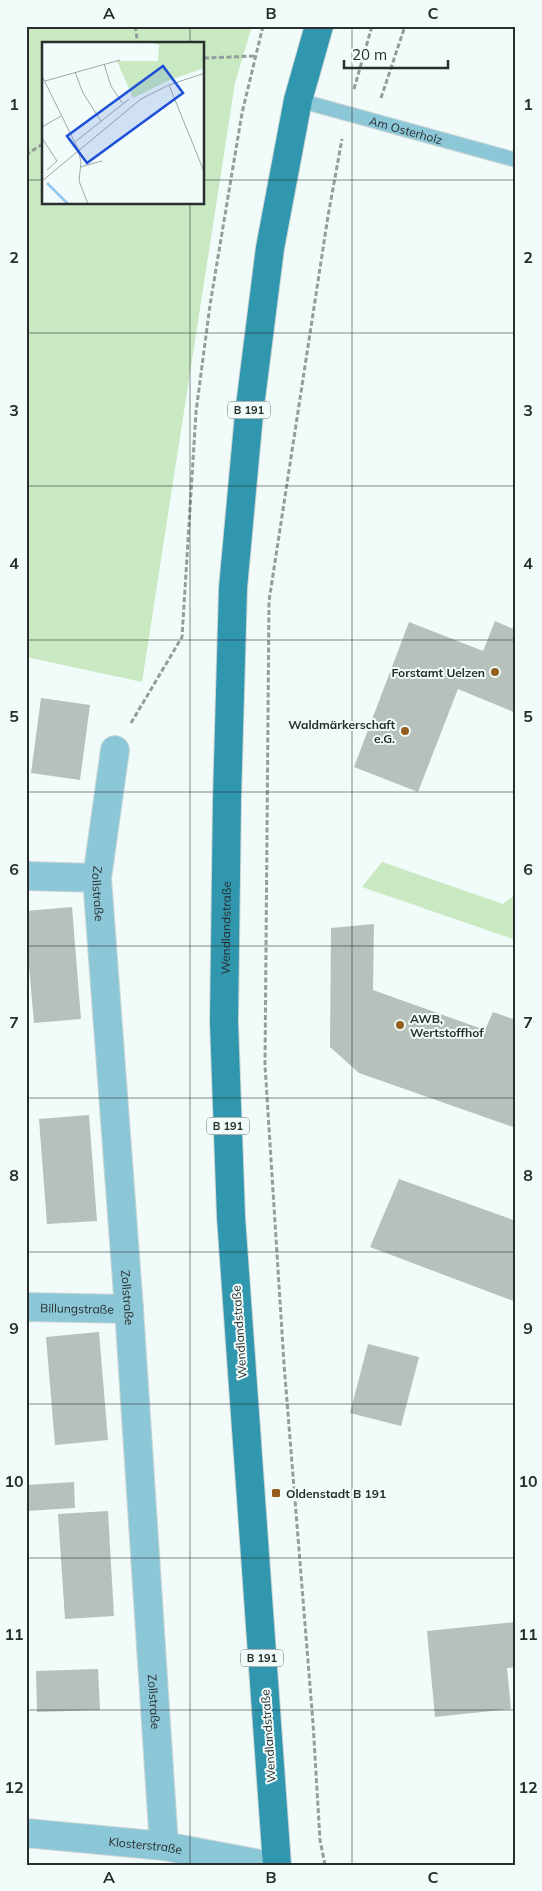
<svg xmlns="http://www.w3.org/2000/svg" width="542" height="1891" font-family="Mulish,sans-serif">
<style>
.green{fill:#c8e9c1;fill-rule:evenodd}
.building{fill:#b7c0bb}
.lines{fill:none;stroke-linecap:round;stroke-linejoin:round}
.lane-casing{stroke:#ccd6d5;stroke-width:16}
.street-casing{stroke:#ccd6d5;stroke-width:30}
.primary-casing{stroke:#ccd6d5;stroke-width:30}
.path{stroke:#959d9c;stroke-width:3;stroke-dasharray:5 2.5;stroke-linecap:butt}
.lane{stroke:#8cc7d7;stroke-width:14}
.street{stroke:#8cc7d7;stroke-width:28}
.primary{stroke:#3097af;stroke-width:28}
.grid{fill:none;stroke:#292d2d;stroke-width:1;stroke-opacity:0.55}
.poi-dot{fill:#965c1b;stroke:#f0fbfa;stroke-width:2}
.labels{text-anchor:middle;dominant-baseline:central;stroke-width:4;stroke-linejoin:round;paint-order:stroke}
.shield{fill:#f0fbfa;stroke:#656b6a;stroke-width:1}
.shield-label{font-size:11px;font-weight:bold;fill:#292d2d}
.street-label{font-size:12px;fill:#292d2d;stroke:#f0fbfa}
.poi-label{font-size:12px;font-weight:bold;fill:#292d2d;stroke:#f0fbfa;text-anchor:end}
.inset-river{fill:none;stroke:#8fc7f1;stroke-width:2.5}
.inset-road{fill:none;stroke:#a0a9a8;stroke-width:1}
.view{fill:#1d4ed8;fill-opacity:0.15;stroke:#1d4ed8;stroke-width:2.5}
.inset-edge{fill:none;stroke:#292d2d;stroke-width:2.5}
.neatline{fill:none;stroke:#292d2d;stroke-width:2}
.grid-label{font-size:16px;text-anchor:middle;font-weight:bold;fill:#292d2d}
</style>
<rect width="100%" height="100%" fill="#f0fbfa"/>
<!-- green -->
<g class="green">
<path d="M26,26H252L235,83L142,682L26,657ZM44,44H204V204H44Z"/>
<polygon points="382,862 503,904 516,894 516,940 362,887"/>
</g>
<!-- building -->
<g class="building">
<polygon points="495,621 516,630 516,713 458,689 418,792 354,767 409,622 483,651"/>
<polygon points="41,698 90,705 80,780 31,773"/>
<polygon points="72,907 81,1019 34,1023 26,932 26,911"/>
<polygon points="374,924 373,990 485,1030 493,1012 516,1020 516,1128 359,1073 330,1047 331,928"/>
<polygon points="89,1115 97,1221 47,1224 39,1119"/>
<polygon points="399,1179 516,1221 516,1302 370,1247"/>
<polygon points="99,1332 108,1440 55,1445 46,1337"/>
<polygon points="368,1344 419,1357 401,1426 350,1413"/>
<polygon points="74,1482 75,1508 26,1511 26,1485"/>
<polygon points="108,1511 114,1616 65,1619 58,1514"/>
<polygon points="516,1622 516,1667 507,1668 511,1709 435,1717 427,1631"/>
<polygon points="98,1669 100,1710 37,1712 36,1671"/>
</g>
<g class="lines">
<defs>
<g id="lane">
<path id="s1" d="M298,100L516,160"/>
</g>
<g id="street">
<path id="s2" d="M115,750L97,878L129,1309L164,1846"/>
<polyline points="26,876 97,878"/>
<path id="s3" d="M26,1307L129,1309"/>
<path id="s4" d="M26,1833L164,1846L265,1865"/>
</g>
<g id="primary">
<path id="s5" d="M277,1865L231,1217L224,1022L227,799L233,588L249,414L270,248L298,100L319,26"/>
</g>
</defs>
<!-- lane casing -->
<use href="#lane" class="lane-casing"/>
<!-- street casing -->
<use href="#street" class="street-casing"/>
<!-- primary casing -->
<use href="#primary" class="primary-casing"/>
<!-- path -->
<g class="path">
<polyline points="135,26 138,44"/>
<polyline points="204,58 256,56"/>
<polyline points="354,89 372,26"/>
<polyline points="381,98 405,26"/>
<polyline points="26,155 44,143"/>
<polyline points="131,723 182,637 196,412 210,305 242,113 263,26"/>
<polyline points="325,1865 320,1840 313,1723 284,1364 265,1065 269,601 328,216 342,139"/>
</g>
<!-- lane -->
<use href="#lane" class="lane"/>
<!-- street -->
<use href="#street" class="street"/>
<!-- primary -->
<use href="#primary" class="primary"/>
</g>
<!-- grid -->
<path class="grid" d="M190,26V44M352,26V1865M26,180H44M204,180H516M190,204V1865M26,333H516M26,486H516M26,640H516M26,792H516M26,946H516M26,1098H516M26,1252H516M26,1404H516M26,1558H516M26,1710H516"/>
<!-- markers -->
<g class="poi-dot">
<circle cx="495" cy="672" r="5"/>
<circle cx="405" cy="731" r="5"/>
<circle cx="400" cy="1025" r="5"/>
<rect x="271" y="1488" width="10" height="10" rx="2.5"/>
</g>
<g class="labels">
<!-- shield labels -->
<g class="shield">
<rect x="228" y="401.5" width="42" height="17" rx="4"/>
<rect x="207" y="1117.5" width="42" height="17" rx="4"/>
<rect x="241" y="1649.5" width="42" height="17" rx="4"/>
</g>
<g class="shield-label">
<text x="249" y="410">B 191</text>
<text x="228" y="1126">B 191</text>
<text x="262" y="1658">B 191</text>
</g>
<!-- street labels -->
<g class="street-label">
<text stroke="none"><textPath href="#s1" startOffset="112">Am Osterholz</textPath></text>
<text stroke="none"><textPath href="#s2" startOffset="145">Zollstraße</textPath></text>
<text stroke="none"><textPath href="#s5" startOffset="939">Wendlandstraße</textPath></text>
<text stroke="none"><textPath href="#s2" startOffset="550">Zollstraße</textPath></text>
<text stroke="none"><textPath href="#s3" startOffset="51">Billungstraße</textPath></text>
<text transform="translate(239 1332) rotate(-94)">Wendlandstraße</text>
<text stroke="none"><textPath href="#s2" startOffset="955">Zollstraße</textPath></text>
<text transform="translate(268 1736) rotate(-94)">Wendlandstraße</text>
<text stroke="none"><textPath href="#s4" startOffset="120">Klosterstraße</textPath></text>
</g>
<!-- poi labels -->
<g class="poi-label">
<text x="485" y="672">Forstamt Uelzen</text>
<text x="395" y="724">Waldmärkerschaft<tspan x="395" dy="14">e.G.</tspan></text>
<text x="410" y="1018" text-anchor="start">AWB,<tspan x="410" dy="14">Wertstoffhof</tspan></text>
<text x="286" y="1493" text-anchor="start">Oldenstadt B 191</text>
</g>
</g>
<!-- overview -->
<g transform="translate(42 42)">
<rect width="162" height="162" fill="#f0fbfa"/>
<path d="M108,0H162V26L125,39L91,56L75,19H116L117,3Z" fill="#c8e9c1"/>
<path class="inset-river" d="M5,141L26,162"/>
<path class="inset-road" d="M62,22L69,44L80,61M33,30L41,51L59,79M0,34L36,107L39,120L37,139L46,162M3,39L78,18M127,43L163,132M0,85L19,74M0,96L15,119L5,128M33,100L87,57M38,125L60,119M0,139L99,57L127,43L163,31"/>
<path class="view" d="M121,24L141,51L45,121L25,94Z"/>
<rect width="162" height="162" class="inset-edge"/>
</g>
<!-- border -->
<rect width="542" height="1891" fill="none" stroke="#f0fbfa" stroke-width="55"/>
<!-- scale -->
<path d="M344 60v8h104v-8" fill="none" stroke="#292d2d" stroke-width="2.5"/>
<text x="352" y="60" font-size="15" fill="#292d2d" stroke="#f0fbfa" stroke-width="4" paint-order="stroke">20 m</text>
<rect x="28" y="28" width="486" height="1836" class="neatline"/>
<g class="grid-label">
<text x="109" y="19">A</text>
<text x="271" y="19">B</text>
<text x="433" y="19">C</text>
<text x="14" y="110">1</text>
<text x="528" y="110">1</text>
<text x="14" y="263">2</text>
<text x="528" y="263">2</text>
<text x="14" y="416">3</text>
<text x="528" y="416">3</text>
<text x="14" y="569">4</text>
<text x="528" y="569">4</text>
<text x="14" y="722">5</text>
<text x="528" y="722">5</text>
<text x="14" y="875">6</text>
<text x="528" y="875">6</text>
<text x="14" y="1028">7</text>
<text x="528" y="1028">7</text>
<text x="14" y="1181">8</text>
<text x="528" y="1181">8</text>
<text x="14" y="1334">9</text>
<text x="528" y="1334">9</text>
<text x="14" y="1487">10</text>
<text x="528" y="1487">10</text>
<text x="14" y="1640">11</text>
<text x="528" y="1640">11</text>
<text x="14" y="1793">12</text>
<text x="528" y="1793">12</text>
<text x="109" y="1883">A</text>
<text x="271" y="1883">B</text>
<text x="433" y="1883">C</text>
</g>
</svg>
